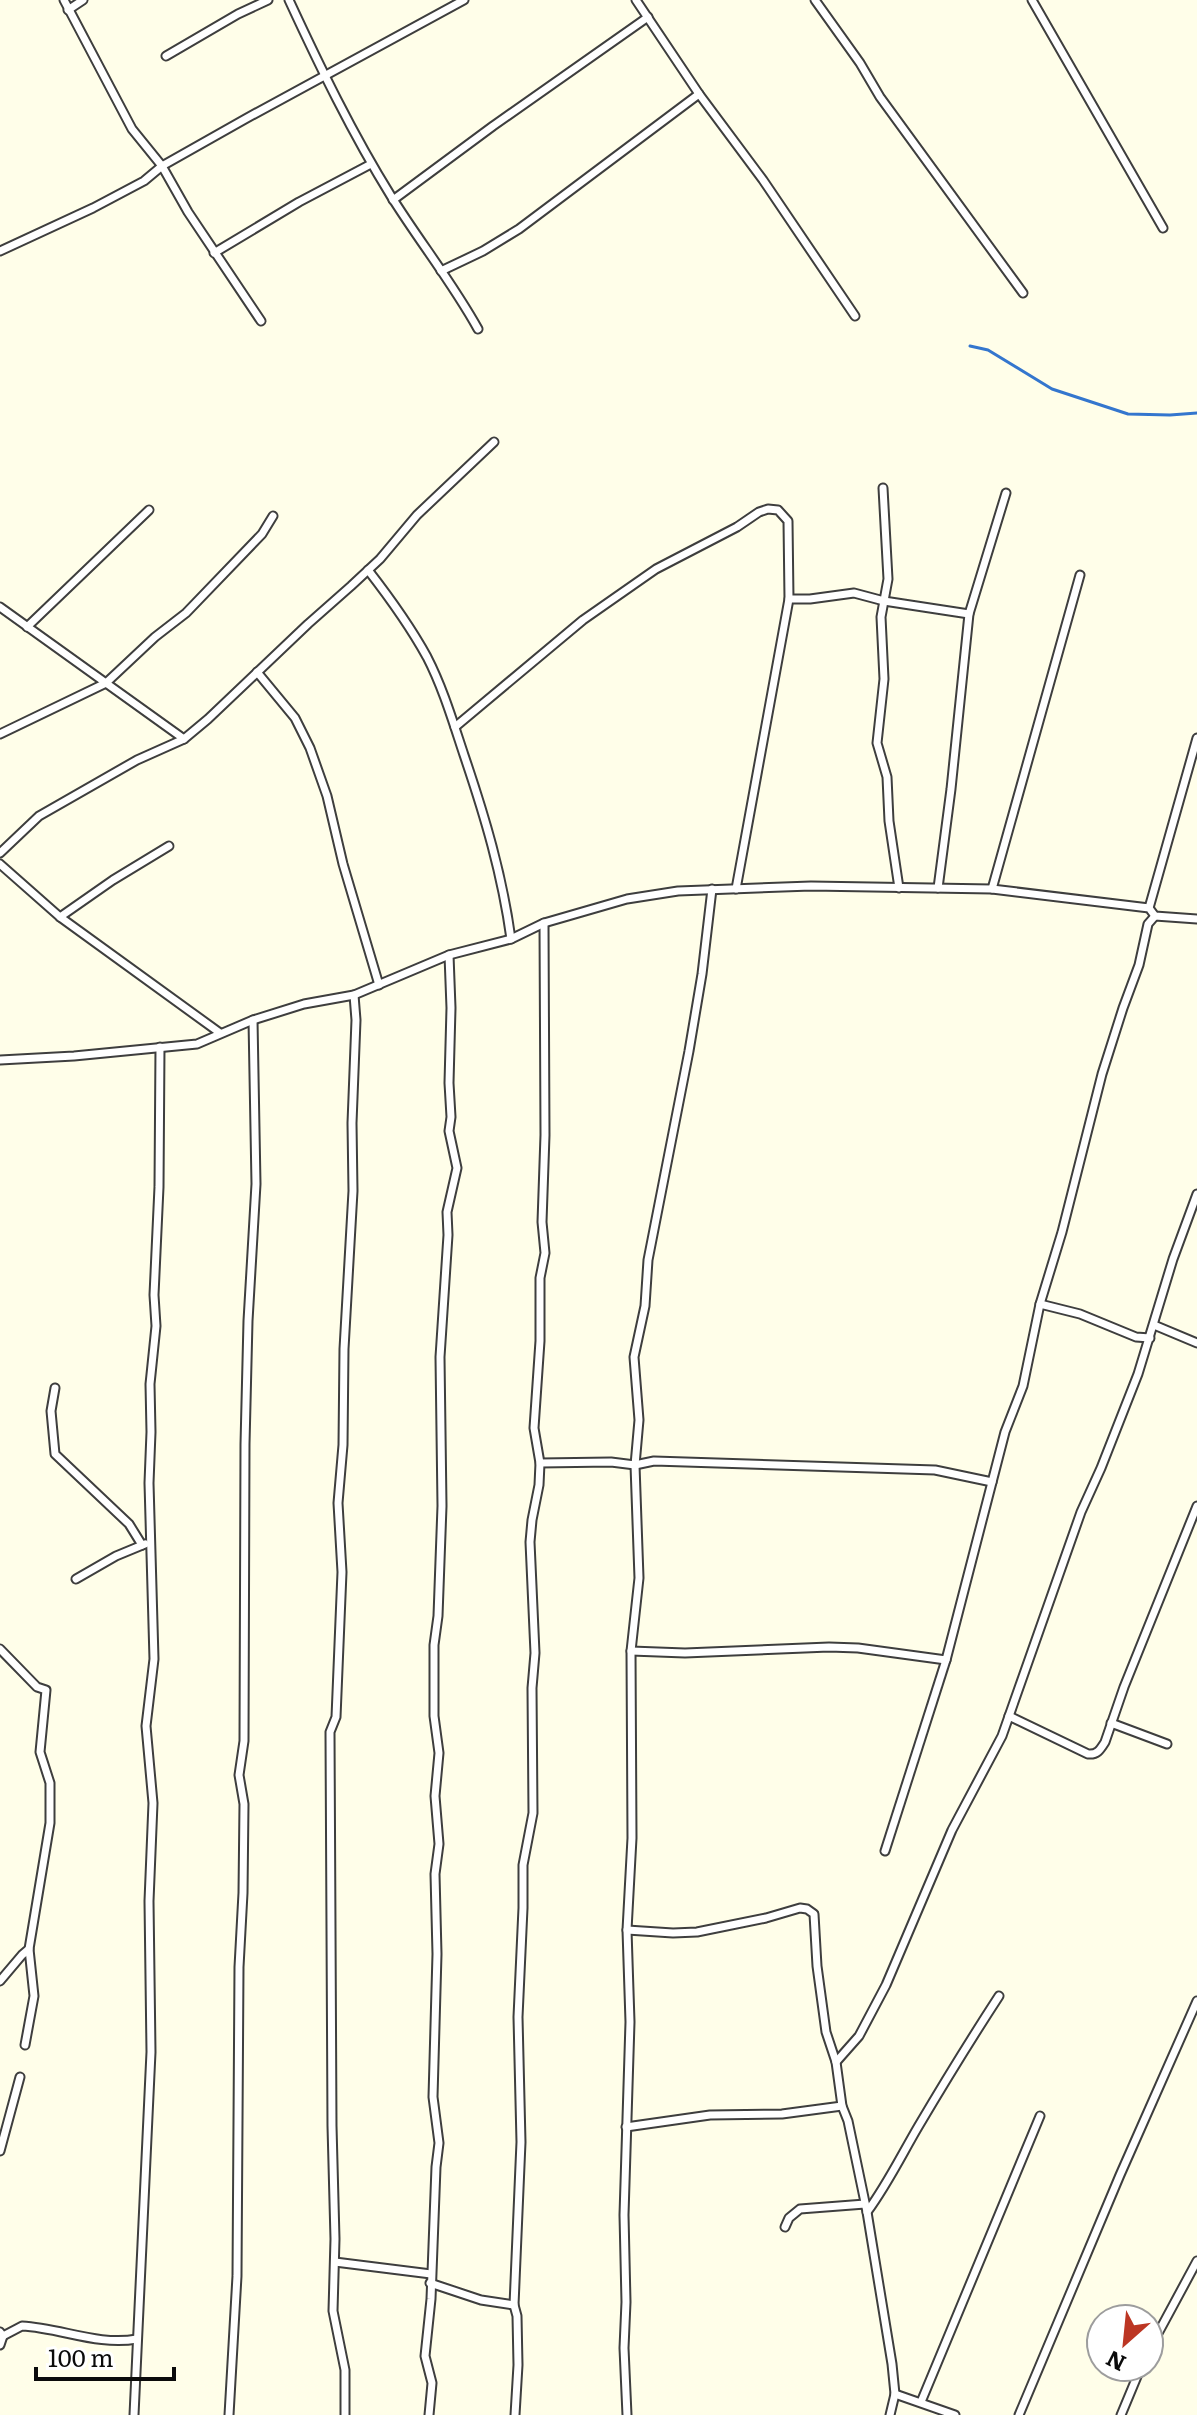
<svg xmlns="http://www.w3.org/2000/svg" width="1197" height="2415" font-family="Literata,serif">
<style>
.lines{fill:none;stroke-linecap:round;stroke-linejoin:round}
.stream{stroke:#3476ce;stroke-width:3}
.street-casing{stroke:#3e3e3e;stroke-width:11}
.street{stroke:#fff;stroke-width:7}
</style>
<rect width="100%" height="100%" fill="#fffee9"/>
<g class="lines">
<!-- stream -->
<polyline class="stream" points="970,346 988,350 1052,389 1128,414 1170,415 1197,413"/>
<defs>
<g id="street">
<polyline points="64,0 132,129 162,166 188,212 261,321"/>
<path d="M289,0C320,67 352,133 391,196C419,241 452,282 478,329"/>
<polyline points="636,0 699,94 763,180 855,316"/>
<polyline points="815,0 860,63 880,97 1023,293"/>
<polyline points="1032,0 1163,228"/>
<polyline points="68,10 83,0"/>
<polyline points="166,56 238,14 268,0"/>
<polyline points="393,200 493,126 648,17"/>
<polyline points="0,251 93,208 144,181 162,166 247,118 464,0"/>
<polyline points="214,253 299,202 371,164"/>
<polyline points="441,271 483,251 519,229 699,94"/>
<polyline points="883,488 888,579 881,617 884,679 877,743 887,777 889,821 899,888"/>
<path d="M368,570C389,597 410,626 427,657C443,688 453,722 464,755C485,817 502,874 511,939"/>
<polyline points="0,607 184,739"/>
<polyline points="27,627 149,510"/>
<polyline points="257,672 295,718 310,748 327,796 343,864 379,985"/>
<polyline points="455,727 583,620 656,569 737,527 759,512 768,509 778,510 788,521 789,599"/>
<polyline points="0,734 106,683 155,637 186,613 262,534 273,516"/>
<polyline points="0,853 39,816 137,760 184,739 208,719 308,624 351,586 380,559 417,515 494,442"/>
<polyline points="0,864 60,917 220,1033"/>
<polyline points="938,888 951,789 969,614 1006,493"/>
<polyline points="736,889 789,599 810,599 854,593 884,601 969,614"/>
<polyline points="992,889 1080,575"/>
<polyline points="1149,908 1197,738"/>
<polyline points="60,917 113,880 169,846"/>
<polyline points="0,1060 74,1056 197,1044 253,1020 304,1004 354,995 449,955 511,939 544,923 627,899 678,891 811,886 992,889 1149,908 1155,916 1197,919"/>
<polyline points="1040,1304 1080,1314 1136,1337 1150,1338"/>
<polyline points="1154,1325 1197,1343"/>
<polyline points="55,1388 51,1411 55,1454 129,1524 142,1545"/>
<polyline points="540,1463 611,1462 635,1465 654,1461 935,1470 992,1482"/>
<polyline points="76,1579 116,1556 145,1544"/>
<polyline points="0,1649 37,1687 46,1690 40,1752 50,1783 50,1823 29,1949 22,1955 0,1981"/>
<polyline points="631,1651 685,1653 829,1647 858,1648 946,1660 1005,1432 1023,1386 1040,1304 1062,1232 1102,1074 1123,1008 1139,965 1148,924 1155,916"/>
<path d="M1009,1716L1088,1754C1097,1755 1100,1750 1105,1742L1124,1687L1197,1506"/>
<polyline points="1111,1723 1167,1744"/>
<polyline points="885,1851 946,1660"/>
<polyline points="627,1930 673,1933 697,1932 766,1918 800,1908 807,1909 814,1914 817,1966 826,2032 836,2062 842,2106 848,2121 867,2212 892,2364 895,2394 890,2415"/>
<polyline points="25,2045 34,1996 29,1949"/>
<polyline points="836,2062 859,2036 886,1985 952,1830 1002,1736 1081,1512 1101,1468 1138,1374 1173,1259 1197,1194"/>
<polyline points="626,2127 710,2115 782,2114 842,2106"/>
<polyline points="0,2151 20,2077"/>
<path d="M867,2212C887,2185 901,2156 918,2127C944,2083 971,2039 999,1996"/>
<polyline points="785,2227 789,2218 800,2209 865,2204"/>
<polyline points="335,2262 431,2274"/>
<polyline points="430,2283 481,2300 514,2305"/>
<polyline points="0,2332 3,2336 0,2345"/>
<path d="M3,2336L22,2326C61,2328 98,2346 137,2339"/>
<polyline points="1149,2350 1197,2261"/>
<polyline points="895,2394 955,2415"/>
<polyline points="921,2402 1040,2116"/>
<polyline points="134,2415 151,2052 149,1901 153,1803 146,1726 154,1659 149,1483 151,1432 150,1384 156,1326 154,1295 159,1187 160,1047"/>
<polyline points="229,2415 237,2276 239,1967 243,1893 244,1804 239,1775 244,1741 245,1444 248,1321 256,1184 253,1020"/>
<polyline points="345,2415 345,2370 333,2311 335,2239 332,2126 330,1732 336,1717 342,1572 338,1503 343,1445 344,1349 353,1191 352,1123 356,1020 354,995"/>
<polyline points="429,2415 432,2383 425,2356 431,2299 436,2167 439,2143 433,2097 437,1954 435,1874 439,1844 435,1796 439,1753 434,1716 434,1645 438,1616 442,1506 440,1357 448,1235 447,1212 457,1168 449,1131 451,1117 449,1083 451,1008 449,955"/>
<polyline points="515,2415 518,2365 517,2316 514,2305 521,2142 518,2017 523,1908 523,1865 533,1813 532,1688 535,1653 530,1542 532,1520 539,1485 540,1463 534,1428 540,1341 540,1278 545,1253 542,1222 545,1135 544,923"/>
<polyline points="627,2415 624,2348 626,2302 624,2215 630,2022 627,1930 632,1838 631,1651 639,1578 635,1465 639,1420 634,1357 645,1306 648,1260 689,1051 702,974 712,889"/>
<polyline points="1019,2415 1120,2175 1197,2001"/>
<polyline points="1121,2415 1141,2367"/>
</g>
</defs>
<!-- street casing -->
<use href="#street" class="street-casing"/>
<!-- street -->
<use href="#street" class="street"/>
</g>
<!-- north arrow -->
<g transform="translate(1125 2343) rotate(207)"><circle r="38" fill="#ffffff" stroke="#9d9d9d" stroke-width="2"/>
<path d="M0-6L14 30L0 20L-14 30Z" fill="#bc3623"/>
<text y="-12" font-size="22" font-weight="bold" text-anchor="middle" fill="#0b0b0b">N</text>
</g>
<!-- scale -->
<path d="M36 2367v12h138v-12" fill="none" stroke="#0b0b0b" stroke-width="4"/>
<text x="48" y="2367" font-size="24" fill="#0b0b0b" stroke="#ffffff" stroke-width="6" paint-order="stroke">100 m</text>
</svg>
